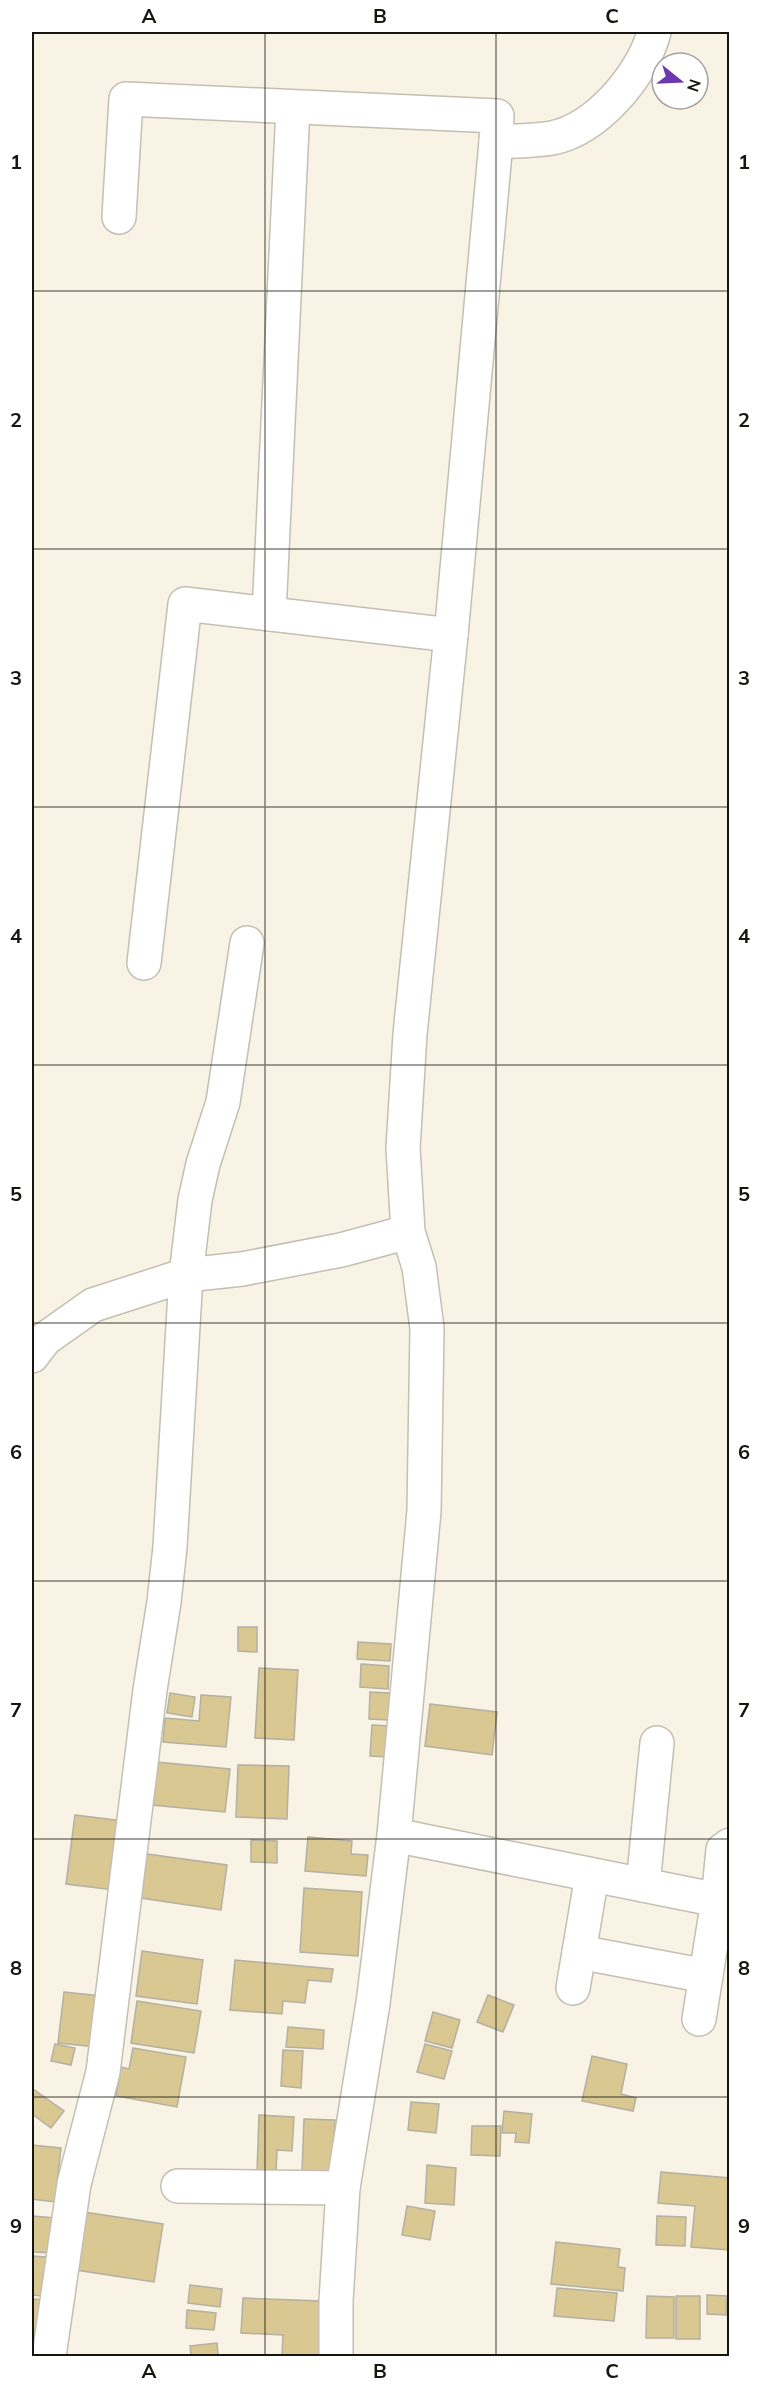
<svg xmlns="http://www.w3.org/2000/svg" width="761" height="2388" font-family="Mulish,sans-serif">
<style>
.building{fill:#d9c891;stroke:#b4b0a2;stroke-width:1.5}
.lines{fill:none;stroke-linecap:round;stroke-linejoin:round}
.minor-casing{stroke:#c4bfb2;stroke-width:36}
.minor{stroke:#fff;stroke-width:33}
.grid{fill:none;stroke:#171510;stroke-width:1.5;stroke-opacity:0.55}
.neatline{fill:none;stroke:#171510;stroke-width:2}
.grid-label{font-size:20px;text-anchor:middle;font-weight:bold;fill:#171510}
</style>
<rect width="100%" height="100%" fill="#f8f3e5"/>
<!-- building -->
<g class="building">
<polygon points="238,1627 257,1627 257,1652 238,1651"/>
<polygon points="358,1642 391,1644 390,1661 357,1659"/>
<polygon points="361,1664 389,1666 388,1689 360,1687"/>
<polygon points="259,1668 298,1670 294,1740 255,1738"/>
<polygon points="370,1692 390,1693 389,1720 369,1719"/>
<polygon points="170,1693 195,1697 192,1717 167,1713"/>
<polygon points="201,1695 231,1697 226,1747 163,1742 165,1718 199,1721"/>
<polygon points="430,1704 497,1712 492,1755 425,1746"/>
<polygon points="372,1725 390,1726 388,1757 370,1756"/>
<polygon points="156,1762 230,1769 225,1812 152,1805"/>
<polygon points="238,1765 289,1766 287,1819 236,1817"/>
<polygon points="75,1815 123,1821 114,1890 66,1884"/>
<polygon points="308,1837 352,1841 351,1854 368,1855 366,1876 305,1871"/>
<polygon points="251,1840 277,1841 277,1863 251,1862"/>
<polygon points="147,1854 227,1865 221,1910 141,1898"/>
<polygon points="304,1888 362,1892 358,1956 300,1952"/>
<polygon points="142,1951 203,1960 197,2004 136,1996"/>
<polygon points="235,1960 333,1969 331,1982 308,1980 305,2003 283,2001 282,2014 230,2010"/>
<polygon points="64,1992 101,1996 96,2047 58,2043"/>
<polygon points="488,1995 514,2005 503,2032 477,2022"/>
<polygon points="137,2001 201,2011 194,2053 131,2043"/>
<polygon points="433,2012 460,2020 452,2048 425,2041"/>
<polygon points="288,2027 324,2030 323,2049 286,2047"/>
<polygon points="55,2044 75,2048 71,2065 51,2061"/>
<polygon points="425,2044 452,2051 444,2079 417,2072"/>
<polygon points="133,2048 186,2057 177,2107 116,2096 121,2067 129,2069"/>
<polygon points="283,2050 303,2051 301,2088 281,2086"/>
<polygon points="592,2056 627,2064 621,2094 636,2098 633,2111 582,2101"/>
<polygon points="33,2089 64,2111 51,2128 32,2114"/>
<polygon points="411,2102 439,2104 436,2133 408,2130"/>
<polygon points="504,2111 532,2114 529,2143 515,2142 516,2133 502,2133"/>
<polygon points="259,2115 294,2117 292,2151 277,2150 276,2172 257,2171"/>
<polygon points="304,2119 335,2120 332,2174 302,2173"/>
<polygon points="472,2126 501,2126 500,2156 471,2155"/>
<polygon points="32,2145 61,2148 55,2202 32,2199"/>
<polygon points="427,2165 456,2168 454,2205 425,2203"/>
<polygon points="661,2172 730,2178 729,2250 691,2247 695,2206 658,2203"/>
<polygon points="407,2206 435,2211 430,2240 402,2235"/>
<polygon points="84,2212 163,2224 154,2282 76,2270"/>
<polygon points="32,2216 56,2218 53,2253 32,2252"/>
<polygon points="657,2216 686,2217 685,2246 656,2245"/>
<polygon points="556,2242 620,2249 618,2267 625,2268 623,2291 551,2284"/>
<polygon points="32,2256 47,2257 43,2296 32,2295"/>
<polygon points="190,2285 222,2289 220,2307 188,2303"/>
<polygon points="557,2288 617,2293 614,2321 554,2316"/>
<polygon points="707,2295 727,2296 726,2315 707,2314"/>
<polygon points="647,2296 674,2297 674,2338 646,2338"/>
<rect x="676" y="2296" width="24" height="43"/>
<polygon points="243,2298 321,2301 319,2356 282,2356 283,2335 241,2333"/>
<polygon points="32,2299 45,2300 40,2350 32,2349"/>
<polygon points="187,2310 216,2313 214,2330 186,2328"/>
<polygon points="217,2343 218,2356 191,2356 190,2346"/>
</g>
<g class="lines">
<defs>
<g id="minor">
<polyline points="119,217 126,99 497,116 496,142"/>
<polyline points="269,614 293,107"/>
<polyline points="144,963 185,604 451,635"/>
<polyline points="32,1356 45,1339 93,1305 186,1275 242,1269 341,1250 408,1232"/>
<polyline points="394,1835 718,1900"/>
<polyline points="643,1885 657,1743"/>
<polyline points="579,1952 706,1976"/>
<polyline points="573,1988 592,1875"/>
<polyline points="699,2019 718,1900 723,1850 730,1845"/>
<polyline points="178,2186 343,2188"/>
<polyline points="49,2356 74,2184 103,2072 150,1690 164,1602 170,1547 186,1275 195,1200 203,1164 223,1102 247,943"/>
<path d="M336,2356V2301L343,2188L373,2003L394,1835L424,1511L427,1328L419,1267L408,1232L403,1148L410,1034L451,635L496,142C514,141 534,141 552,138C597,129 643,75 654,32"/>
</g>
</defs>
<!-- minor casing -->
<use href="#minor" class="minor-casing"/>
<!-- minor -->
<use href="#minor" class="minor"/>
</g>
<!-- grid -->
<path class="grid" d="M265,32V2356M496,32V2356M32,291H730M32,549H730M32,807H730M32,1065H730M32,1323H730M32,1581H730M32,1839H730M32,2097H730"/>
<!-- border -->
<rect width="761" height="2388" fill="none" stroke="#ffffff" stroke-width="66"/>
<!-- north arrow -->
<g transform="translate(680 81) rotate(108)"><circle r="28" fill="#ffffff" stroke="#a2a19f" stroke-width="1.5"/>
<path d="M0-4.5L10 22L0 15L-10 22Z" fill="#6d38ae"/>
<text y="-9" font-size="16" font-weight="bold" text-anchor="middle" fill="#171510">N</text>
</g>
<rect x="33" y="33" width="695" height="2322" class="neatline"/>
<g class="grid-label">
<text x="149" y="23">A</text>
<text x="380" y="23">B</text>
<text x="612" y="23">C</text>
<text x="16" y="169">1</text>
<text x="744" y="169">1</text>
<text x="16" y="427">2</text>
<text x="744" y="427">2</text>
<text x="16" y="685">3</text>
<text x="744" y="685">3</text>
<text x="16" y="943">4</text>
<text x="744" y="943">4</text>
<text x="16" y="1201">5</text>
<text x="744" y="1201">5</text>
<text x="16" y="1459">6</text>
<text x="744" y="1459">6</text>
<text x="16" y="1717">7</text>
<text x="744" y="1717">7</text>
<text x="16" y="1975">8</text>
<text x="744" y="1975">8</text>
<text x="16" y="2233">9</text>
<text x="744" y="2233">9</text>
<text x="149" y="2378">A</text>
<text x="380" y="2378">B</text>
<text x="612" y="2378">C</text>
</g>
</svg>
